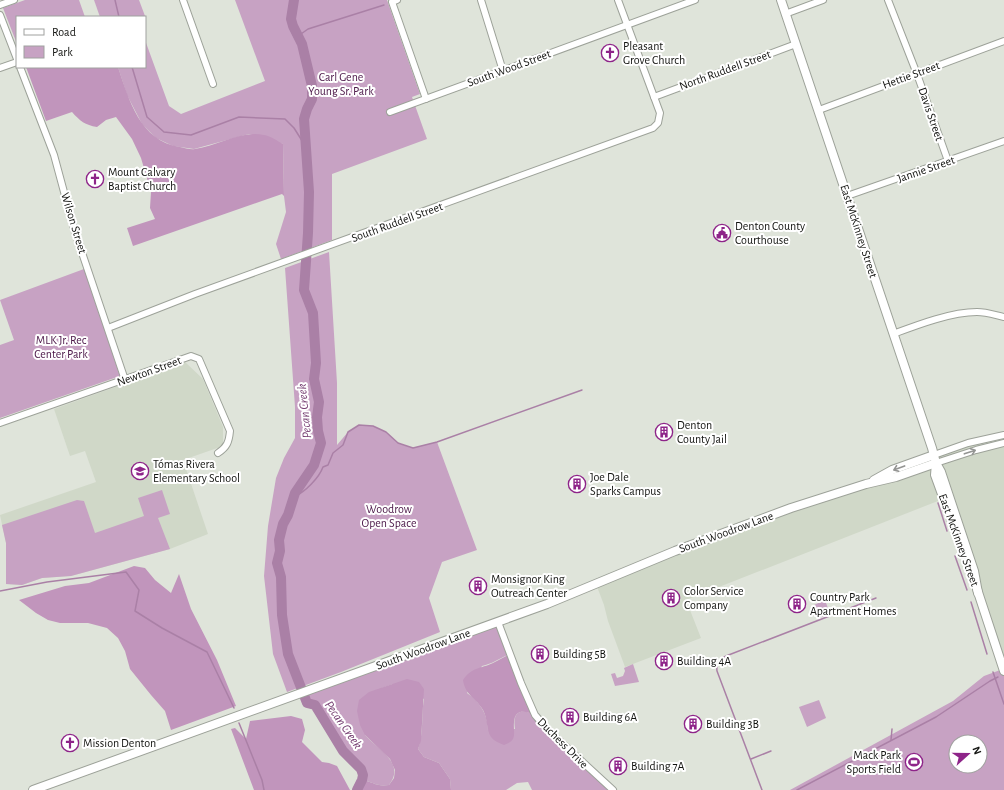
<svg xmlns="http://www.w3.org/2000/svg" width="1004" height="790" font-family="'Alegreya Sans',sans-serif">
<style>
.built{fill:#d0d8c8}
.green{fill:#c7a2c3;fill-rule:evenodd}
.forest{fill:#c195bc}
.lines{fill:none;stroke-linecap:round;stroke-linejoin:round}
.stream{stroke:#aa80a6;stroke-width:1.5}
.river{stroke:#aa80a6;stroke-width:10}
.minor-casing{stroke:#9da299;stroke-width:8}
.major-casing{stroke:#9da299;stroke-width:10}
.minor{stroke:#fff;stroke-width:6}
.major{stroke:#fff;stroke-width:8}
.oneway{stroke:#949593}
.labels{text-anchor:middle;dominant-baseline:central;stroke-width:4;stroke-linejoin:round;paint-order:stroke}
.poi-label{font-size:12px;fill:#121310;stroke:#fff;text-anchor:start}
.street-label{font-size:12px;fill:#121310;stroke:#fff}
.park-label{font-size:12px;fill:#4a1647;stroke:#fff}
.water-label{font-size:13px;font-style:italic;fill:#774073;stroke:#fff}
</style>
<rect width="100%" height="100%" fill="#dfe4da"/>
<!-- built -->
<g class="built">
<polygon points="185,362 203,379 223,427 223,446 183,460 208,534 170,549 71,576 42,578 22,585 6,584 6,543 0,515 96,482 85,451 70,456 54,409"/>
<polygon points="1004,435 1004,664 943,499 686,600 701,638 625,667 608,621 604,605 596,584 866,484 892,470"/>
</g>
<!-- green -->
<g class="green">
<polygon points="25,0 79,0 85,17 17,17 17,44 3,8"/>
<polygon points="94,0 139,0 145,16 100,17"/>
<polygon points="235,0 387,0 420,94 412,97 427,139 332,174 332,240 281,259 276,244 286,212 284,196 283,144 249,134 194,149 173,146 156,138 142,124 127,95 118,67 145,67 145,40 169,106 181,114 265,81"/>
<polygon points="329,252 337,383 337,445 348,432 359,425 373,426 386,432 398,443 412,448 437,442 477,550 442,562 429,598 440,632 341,672 287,692 273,654 264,576 268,526 276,478 284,458 295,438 295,407 285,268"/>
<polygon points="84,269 120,376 0,418 0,345 14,340 0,300"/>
<polygon points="162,490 170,514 158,518 170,549 71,576 42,578 22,585 6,584 6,543 2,525 77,500 84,501 95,533 144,516 138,498"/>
<polygon points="825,600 830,614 819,618 814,605"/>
<path d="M498,622L510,654C500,658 492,664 482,666L467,693C480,702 488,715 488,730L515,729C512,711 521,708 535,715L613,790H532L528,782L517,783L506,790H451L450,779L439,763L424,757L418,749C424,733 421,715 424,699L393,684L382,688L365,735C378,750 406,763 389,785C376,787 374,782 362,780L363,775L361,769L343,751L315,705L307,703L303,693Z"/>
<polygon points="633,664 639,682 615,686 611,674 615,673 617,678 623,676 625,671 624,668"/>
<path d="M1004,664V790H790L953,701L984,676L1003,669ZM956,742H980V766H956Z"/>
<polygon points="819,700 826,718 807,727 799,707"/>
</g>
<!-- forest -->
<g class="forest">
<path d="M26,67H118C129,100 140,141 180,147C185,148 191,150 195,149C218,146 241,130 264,135C271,136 277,141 283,144L284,196L282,194L133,246L127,228L155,219L150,208L151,192L141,158L132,139L116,117L106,120L97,127C85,125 80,121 72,112L46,121Z"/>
<polygon points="134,566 145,568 155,580 171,593 179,574 191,609 217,660 236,706 171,730 165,711 151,695 130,669 125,651 118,638 107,628 88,623 60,623 48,620 36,613 19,600 65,586 89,583"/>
<path d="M510,654L535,715C526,711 515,708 514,722C513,734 518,740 504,745C499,743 494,741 491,737C486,729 488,719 483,710C476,698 465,695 463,680C472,667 480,669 493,663C499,660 504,657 510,654Z"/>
<path d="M407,679L419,682L424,689L421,741L418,749L424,757L439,763L450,779L451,790H357L362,780C374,782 376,787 389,785L394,778L395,770L390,759L365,735L360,725L357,711L359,700L369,692Z"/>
<polygon points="291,716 302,719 305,730 302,742 322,762 329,763 337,766 350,790 254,790 231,729 235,728 246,739 250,721"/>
</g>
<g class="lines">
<!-- stream -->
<g class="stream">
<polyline points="115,0 119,17"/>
<polyline points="299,37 301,34 308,29 384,5"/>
<polyline points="132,67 147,117 164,132 191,135 239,117 285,119 294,128 306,147"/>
<path d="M294,497C305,492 319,478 323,467L328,465L333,453L343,445L348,432L359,425L373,426L386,432L398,443L413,448L437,442L582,390"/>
<polyline points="938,503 947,531"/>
<polyline points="955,556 967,590"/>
<polyline points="0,591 47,582 126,572 139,590 135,611 162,628 207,652 234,708"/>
<polyline points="971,602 987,654"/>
<polyline points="993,672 1004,704"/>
<polyline points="239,723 262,780 264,790"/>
<polyline points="891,740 892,729"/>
<polyline points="751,759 771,751"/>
<path d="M762,790L717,671C716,663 719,659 726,656L876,598"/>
<polyline points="797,790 936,717 990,681 998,677"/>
</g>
<!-- river -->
<polyline class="river" points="294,0 291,19 293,26 302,44 312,86 312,99 307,109 304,119 309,192 308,233 304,290 313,313 316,363 314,379 319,402 317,417 318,431 321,443 314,465 295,493 288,515 283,524 279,540 280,551 277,563 281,577 282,615 288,654 307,703 315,705 343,751 361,769 363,775 362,780 357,790"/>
<defs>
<g id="minor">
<polyline points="183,0 213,84"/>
<polyline points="397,0 392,2 426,99"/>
<polyline points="481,0 503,71"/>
<polyline points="888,0 917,74 948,161"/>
<polyline points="0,5 14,0"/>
<polyline points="785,14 823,0"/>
<polyline points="0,15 17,59"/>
<polyline points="20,67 54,155 74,229 125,380"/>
<polyline points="0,68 17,62"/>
<polyline points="654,97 796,44"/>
<polyline points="819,110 1004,41"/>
<polyline points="390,112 695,0"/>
<polyline points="847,196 1004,141"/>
<polyline points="108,328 195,294 653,128 658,123 660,113 618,0"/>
<path d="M893,334C917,325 951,312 977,312C986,312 995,315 1004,317"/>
<path d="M0,423L191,356L199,359L230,431C229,442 227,447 218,453"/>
<polyline points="934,455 968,443 1004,435"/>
<polyline points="936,463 976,450 1004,443"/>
<polyline points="498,622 521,683 535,715 549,731 613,790"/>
</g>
<g id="major">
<polyline points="781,0 932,448 936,463 941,472 974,571 978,593"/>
<polyline points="936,463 935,475 954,527"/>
<polyline points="874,480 892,470 934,455"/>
<polyline points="977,589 1004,671"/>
<polyline points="33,790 547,604 675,551 791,508 866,484 896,477 936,463"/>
</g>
</defs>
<!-- minor casing -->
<use href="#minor" class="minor-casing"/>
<!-- major casing -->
<use href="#major" class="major-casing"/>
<!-- minor -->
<use href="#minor" class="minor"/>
<!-- major -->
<use href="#major" class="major"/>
</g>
<!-- one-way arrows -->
<defs><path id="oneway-shaft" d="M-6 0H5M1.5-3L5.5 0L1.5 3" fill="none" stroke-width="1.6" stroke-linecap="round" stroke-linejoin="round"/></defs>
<g class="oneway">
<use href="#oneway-shaft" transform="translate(970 452) rotate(-18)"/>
<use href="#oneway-shaft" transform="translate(899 468) rotate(160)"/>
</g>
<!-- icons -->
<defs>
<symbol id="church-ring" viewBox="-11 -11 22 22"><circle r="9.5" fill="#fff" stroke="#8e2489" stroke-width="1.5"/><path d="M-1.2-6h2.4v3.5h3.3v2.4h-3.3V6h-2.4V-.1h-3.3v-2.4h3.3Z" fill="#8e2489"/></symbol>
<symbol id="civic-ring" viewBox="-11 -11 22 22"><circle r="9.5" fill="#fff" stroke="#8e2489" stroke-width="1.5"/><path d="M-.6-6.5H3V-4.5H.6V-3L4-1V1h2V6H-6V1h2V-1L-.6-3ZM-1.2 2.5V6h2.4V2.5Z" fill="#8e2489"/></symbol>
<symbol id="building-ring" viewBox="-11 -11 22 22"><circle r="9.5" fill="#fff" stroke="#8e2489" stroke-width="1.5"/><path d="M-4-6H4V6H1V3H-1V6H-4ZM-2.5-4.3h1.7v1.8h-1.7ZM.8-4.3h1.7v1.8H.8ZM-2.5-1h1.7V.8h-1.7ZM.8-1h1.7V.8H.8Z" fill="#8e2489"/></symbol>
<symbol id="school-ring" viewBox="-11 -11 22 22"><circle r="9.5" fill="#fff" stroke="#8e2489" stroke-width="1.5"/><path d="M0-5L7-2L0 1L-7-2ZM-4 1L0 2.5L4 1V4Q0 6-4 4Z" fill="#8e2489"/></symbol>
<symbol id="stadium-ring" viewBox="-11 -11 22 22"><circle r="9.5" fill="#fff" stroke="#8e2489" stroke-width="1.5"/><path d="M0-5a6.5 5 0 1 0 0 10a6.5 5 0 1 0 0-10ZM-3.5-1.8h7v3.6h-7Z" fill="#8e2489"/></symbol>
</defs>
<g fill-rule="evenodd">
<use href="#church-ring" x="600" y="43" width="20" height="20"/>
<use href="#church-ring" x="85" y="169" width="20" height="20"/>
<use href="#civic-ring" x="712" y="223" width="20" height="20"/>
<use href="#building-ring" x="654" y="422" width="20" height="20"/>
<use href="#school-ring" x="130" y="461" width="20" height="20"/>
<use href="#building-ring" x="567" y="474" width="20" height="20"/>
<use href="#building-ring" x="468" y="576" width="20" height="20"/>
<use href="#building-ring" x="661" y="588" width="20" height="20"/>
<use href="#building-ring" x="787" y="594" width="20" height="20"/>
<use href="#building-ring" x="530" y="644" width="20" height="20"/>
<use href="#building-ring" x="654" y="651" width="20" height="20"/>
<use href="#building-ring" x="560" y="707" width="20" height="20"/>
<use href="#building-ring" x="683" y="714" width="20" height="20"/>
<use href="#church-ring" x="60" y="733" width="20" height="20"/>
<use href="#stadium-ring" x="904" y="752" width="20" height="20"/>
<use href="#building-ring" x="608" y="756" width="20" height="20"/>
</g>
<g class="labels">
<!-- poi labels -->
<g class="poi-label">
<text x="623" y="46">Pleasant<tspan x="623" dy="14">Grove Church</tspan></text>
<text x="108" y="172">Mount Calvary<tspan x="108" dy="14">Baptist Church</tspan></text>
<text x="735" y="226">Denton County<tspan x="735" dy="14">Courthouse</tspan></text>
<text x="677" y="425">Denton<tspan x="677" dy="14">County Jail</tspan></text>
<text x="153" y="464">Tómas Rivera<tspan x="153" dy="14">Elementary School</tspan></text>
<text x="590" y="477">Joe Dale<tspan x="590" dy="14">Sparks Campus</tspan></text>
<text x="491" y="579">Monsignor King<tspan x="491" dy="14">Outreach Center</tspan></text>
<text x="684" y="591">Color Service<tspan x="684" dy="14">Company</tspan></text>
<text x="810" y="597">Country Park<tspan x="810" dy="14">Apartment Homes</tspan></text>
<text x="553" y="654">Building 5B</text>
<text x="677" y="661">Building 4A</text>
<text x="583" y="717">Building 6A</text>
<text x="706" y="724">Building 3B</text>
<text x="83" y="743">Mission Denton</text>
<text x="901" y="755" text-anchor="end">Mack Park<tspan x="901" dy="14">Sports Field</tspan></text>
<text x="631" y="766">Building 7A</text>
</g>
<!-- street labels -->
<g class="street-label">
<text transform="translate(509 68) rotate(-20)">South Wood Street</text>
<text transform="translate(725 70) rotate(-20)">North Ruddell Street</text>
<text transform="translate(911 75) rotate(-20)">Hettie Street</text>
<text transform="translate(931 114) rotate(71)">Davis Street</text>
<text transform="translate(926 169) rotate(-19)">Jannie Street</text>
<text transform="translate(397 222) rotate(-20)">South Ruddell Street</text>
<text transform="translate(74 223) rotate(73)">Wilson Street</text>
<text transform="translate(859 231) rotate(72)">East McKinney Street</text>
<text transform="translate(149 371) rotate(-20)">Newton Street</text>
<text transform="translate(726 532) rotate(-20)">South Woodrow Lane</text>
<text transform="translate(959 540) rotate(70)">East McKinney Street</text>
<text transform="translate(423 649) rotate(-20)">South Woodrow Lane</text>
<text transform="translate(563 743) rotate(45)">Duchess Drive</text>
</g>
<!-- park labels -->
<g class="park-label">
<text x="341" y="77">Carl Gene<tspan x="341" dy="14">Young Sr. Park</tspan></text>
<text x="61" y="340">MLK Jr. Rec<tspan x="61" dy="14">Center Park</tspan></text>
<text x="389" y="509">Woodrow<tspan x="389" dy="14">Open Space</tspan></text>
</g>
<!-- water labels -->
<g class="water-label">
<text transform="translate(305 411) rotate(-96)">Pecan Creek</text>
<text transform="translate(343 725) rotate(55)">Pecan Creek</text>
</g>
</g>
<!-- legend -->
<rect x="16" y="16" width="130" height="52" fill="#ffffff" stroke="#a0a19f"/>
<rect x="24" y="29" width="20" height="6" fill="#ffffff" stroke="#a0a19f"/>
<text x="52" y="36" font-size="12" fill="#121310">Road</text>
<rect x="24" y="46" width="20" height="12" fill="#c7a2c3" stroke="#a0a19f"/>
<text x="52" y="56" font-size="12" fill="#121310">Park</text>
<!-- north arrow -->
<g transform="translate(968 754) rotate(69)"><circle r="19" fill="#ffffff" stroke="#a0a19f"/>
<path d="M0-3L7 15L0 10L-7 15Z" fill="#8e2489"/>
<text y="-6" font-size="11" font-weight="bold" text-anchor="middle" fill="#121310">N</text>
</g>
</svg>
